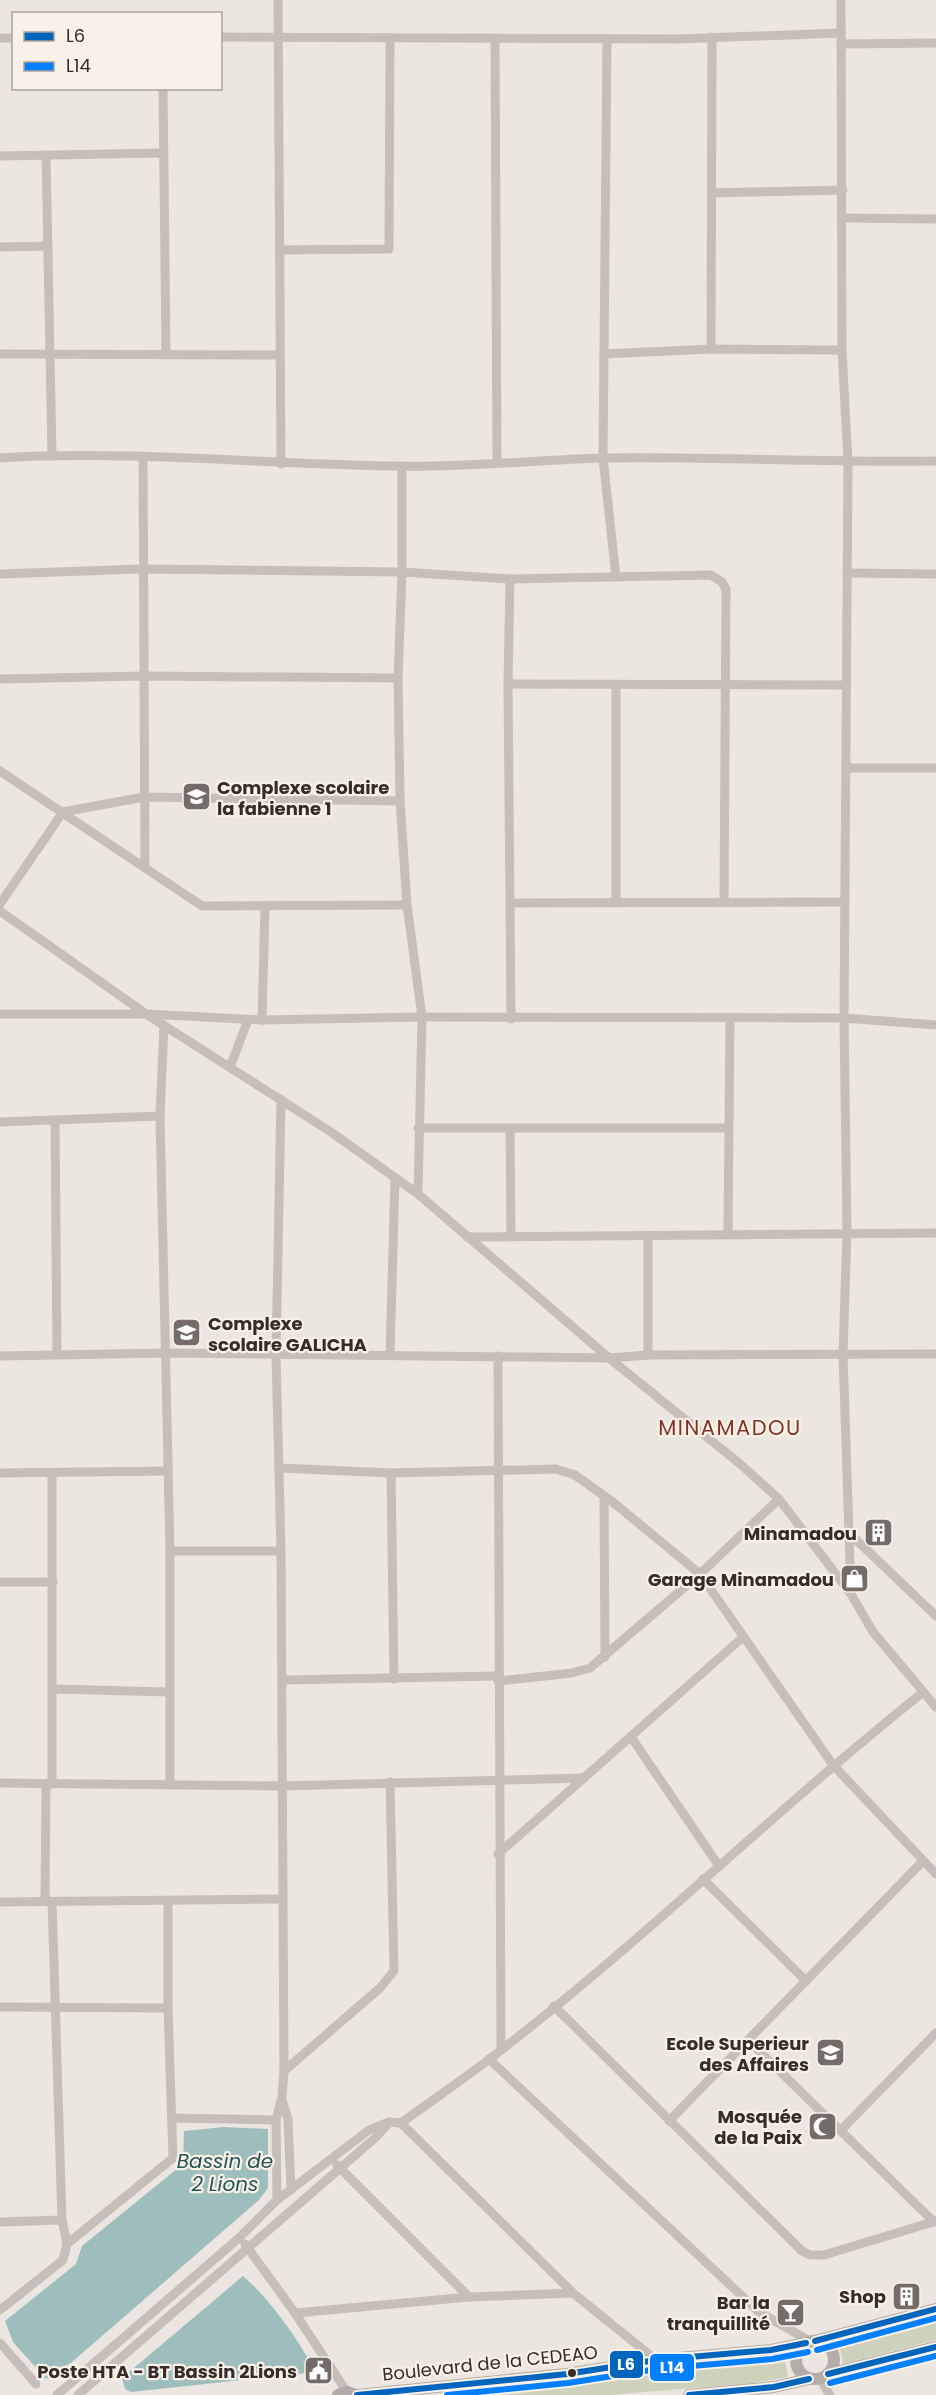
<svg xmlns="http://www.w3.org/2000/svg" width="936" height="2395" font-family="Poppins,sans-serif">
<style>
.green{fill:#ced1bb}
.water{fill:#9dbebc}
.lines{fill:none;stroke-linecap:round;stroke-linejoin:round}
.minor{stroke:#c5beb9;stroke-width:9}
.major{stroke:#b4aca8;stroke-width:12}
.bus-1-casing{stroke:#f9f0e7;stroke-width:10}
.bus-2-casing{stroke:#f9f0e7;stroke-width:10}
.bus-1{stroke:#0065bd;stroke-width:6}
.bus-2{stroke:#007fff;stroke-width:6}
.bus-dot{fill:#352b28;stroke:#f9f0e7;stroke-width:2}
.labels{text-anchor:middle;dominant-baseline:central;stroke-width:4.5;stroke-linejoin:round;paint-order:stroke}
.poi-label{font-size:18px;font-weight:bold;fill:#352b28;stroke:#f9f0e7;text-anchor:end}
.street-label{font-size:18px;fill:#352b28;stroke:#f9f0e7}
.water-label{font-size:20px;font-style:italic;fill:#1f5555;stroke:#f9f0e7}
.quarter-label{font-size:21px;letter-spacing:1.5px;fill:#823424;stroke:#f9f0e7}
.line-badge{stroke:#f9f0e7;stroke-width:2}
.badge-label{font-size:16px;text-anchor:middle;font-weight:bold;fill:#fff}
</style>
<rect width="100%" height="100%" fill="#ece6e0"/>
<!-- green -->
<g class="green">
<polygon points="936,2318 936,2340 843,2364 839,2343"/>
<path d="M784,2355L788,2377L753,2383L610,2395H442C514,2389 584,2376 656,2368C699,2362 741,2363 784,2355Z"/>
</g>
<!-- water -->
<g class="water">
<polygon points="224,2127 268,2129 268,2188 259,2200 72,2362 46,2379 13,2342 5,2321 76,2264 82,2246 183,2164 184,2131"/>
<path d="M243,2276C269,2298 300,2341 315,2372L131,2392L125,2389L122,2378Z"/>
</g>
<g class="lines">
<!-- minor -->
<g class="minor">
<polyline points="278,0 281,464"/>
<polyline points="841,0 842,350 848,463 844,1018 847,1232 843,1354 851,1594"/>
<polyline points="220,37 677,39 841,33"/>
<polyline points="0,38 14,38"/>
<polyline points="607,39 603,458 616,577"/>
<polyline points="495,40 497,463"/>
<polyline points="841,44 936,43"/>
<polyline points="163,88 166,354"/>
<polyline points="46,155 52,455"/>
<polyline points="0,156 163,153"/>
<polyline points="711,193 843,190"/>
<polyline points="843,218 936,219"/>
<polyline points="0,247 48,246"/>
<polyline points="280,250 389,249 390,39"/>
<polyline points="711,349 712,37"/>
<polyline points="0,354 279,355"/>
<polyline points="604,354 711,349 842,350"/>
<polyline points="143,456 145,868"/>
<path d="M0,458C131,450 263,464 395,466C464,468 533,460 602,458C713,456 825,463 936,461"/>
<polyline points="402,466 402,572 398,678 400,801 407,905 422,1017 418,1194"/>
<polyline points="847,573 936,574"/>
<polyline points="0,574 141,569 402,572 510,579 711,575 722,582 726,589 724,901"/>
<polyline points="510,579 508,684 511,1019"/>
<polyline points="0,679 143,676 398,678"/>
<polyline points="508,684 846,685"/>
<polyline points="847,768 936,768"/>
<polyline points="0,771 202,906 407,905"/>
<polyline points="511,903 845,902"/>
<polyline points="616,903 616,686"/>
<polyline points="0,904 63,812 144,797 400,801"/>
<polyline points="0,911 146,1014 331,1132 418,1194 609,1358 739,1463 779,1499 851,1594 873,1632 936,1707"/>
<polyline points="0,1014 146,1014 262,1020 422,1017 844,1018 936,1025"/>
<polyline points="262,1020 265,907"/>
<polyline points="164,1025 160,1116 170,1551 170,1785"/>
<polyline points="230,1067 248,1020"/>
<polyline points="55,1121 57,1354"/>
<polyline points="0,1122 160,1116"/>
<polyline points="418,1128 727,1128"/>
<polyline points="510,1129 511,1236"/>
<polyline points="728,1234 730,1020"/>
<polyline points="467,1237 936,1233"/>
<polyline points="390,1355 395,1179"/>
<polyline points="648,1355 648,1236"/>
<polyline points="0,1356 167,1353 609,1358 648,1355 936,1354"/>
<polyline points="498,1356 501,2050"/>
<polyline points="280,1468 391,1473 556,1469 575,1475 614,1503 700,1574 833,1765 936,1874"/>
<polyline points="0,1473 168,1471"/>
<polyline points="52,1473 52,1784"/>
<polyline points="391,1473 394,1679"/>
<polyline points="604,1496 605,1657"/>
<polyline points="848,1532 936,1616"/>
<polyline points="170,1551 281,1551"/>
<polyline points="0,1582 53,1582"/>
<polyline points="282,1680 498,1676"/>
<polyline points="498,1681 572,1673 590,1668 700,1574 779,1499"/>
<polyline points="53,1689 169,1692"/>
<polyline points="631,1737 719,1866"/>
<polyline points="0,1783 283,1786 584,1778"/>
<polyline points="498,1854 743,1637"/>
<polyline points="703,1879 806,1981"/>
<polyline points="45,1901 46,1784"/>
<polyline points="0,1902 282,1899"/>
<polyline points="52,1902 62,2220 67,2244"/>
<polyline points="554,2006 802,2251 810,2255 824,2255 936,2221"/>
<polyline points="0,2007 168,2008"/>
<polyline points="748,2040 933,2221"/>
<polyline points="489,2059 759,2312 810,2341"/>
<polyline points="284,2071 380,1988 394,1971 390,1782"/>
<polyline points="282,2100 288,2119 291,2190"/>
<polyline points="173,2118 276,2120"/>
<polyline points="669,2121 923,1861"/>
<polyline points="401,2123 573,2293 656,2360"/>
<polyline points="841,2130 936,2033"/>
<polyline points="337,2165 469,2297"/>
<polyline points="277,2200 276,2120 282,2097 284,2071 281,1551 276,1355 281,1099"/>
<polyline points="0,2222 62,2220"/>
<polyline points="245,2244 295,2313 347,2392"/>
<polyline points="0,2310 63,2260 67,2244 173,2158 168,2008 168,1901"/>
<polyline points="295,2313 469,2297 573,2293"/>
<polyline points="0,2343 36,2384"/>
<polyline points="820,2379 830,2395"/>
<path d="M57,2395L239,2238L277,2200L369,2130L389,2122L401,2123C434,2099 468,2076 500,2051C646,1938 778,1808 922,1693"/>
<polyline points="78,2395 375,2138 388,2124"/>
</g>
<!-- major -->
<g class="major">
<circle cx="815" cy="2360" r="19"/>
<polyline points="815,2341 936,2309"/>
<polyline points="828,2374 936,2347"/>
<polyline points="338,2395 347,2392 356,2395"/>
<polyline points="357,2395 567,2374 656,2360 771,2350 806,2343"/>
<polyline points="689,2395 774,2387 809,2379"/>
</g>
<defs>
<g id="bus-1">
<polyline points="815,2341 936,2309"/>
<polyline points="828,2374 936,2347"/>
<polyline points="357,2395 567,2374 656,2360 771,2350 806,2343"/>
<polyline points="689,2395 774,2387 809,2379"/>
</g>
<g id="bus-2">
<polyline points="817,2350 936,2318"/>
<polyline points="830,2383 936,2356"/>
<polyline points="447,2395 568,2383 657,2369 772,2359 808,2352"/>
</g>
</defs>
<!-- bus-1 casing -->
<use href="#bus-1" class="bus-1-casing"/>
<!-- bus-2 casing -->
<use href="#bus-2" class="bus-2-casing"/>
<!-- bus-1 -->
<use href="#bus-1" class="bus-1"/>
<!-- bus-2 -->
<use href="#bus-2" class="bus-2"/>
</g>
<!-- icons -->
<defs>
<symbol id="school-square" viewBox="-11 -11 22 22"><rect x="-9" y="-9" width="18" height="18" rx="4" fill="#756c68" stroke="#f9f0e7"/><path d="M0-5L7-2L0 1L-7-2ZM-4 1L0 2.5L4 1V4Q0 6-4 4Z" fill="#fff"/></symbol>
<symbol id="building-square" viewBox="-11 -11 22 22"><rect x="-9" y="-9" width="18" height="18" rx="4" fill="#756c68" stroke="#f9f0e7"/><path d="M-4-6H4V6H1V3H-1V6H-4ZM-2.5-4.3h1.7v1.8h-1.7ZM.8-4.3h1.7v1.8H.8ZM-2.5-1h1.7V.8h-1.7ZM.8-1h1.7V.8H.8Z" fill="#fff"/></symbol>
<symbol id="shop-square" viewBox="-11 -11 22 22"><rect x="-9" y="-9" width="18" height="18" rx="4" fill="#756c68" stroke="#f9f0e7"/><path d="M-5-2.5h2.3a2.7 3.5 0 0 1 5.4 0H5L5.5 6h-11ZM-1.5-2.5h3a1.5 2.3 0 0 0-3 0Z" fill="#fff"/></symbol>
<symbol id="university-square" viewBox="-11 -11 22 22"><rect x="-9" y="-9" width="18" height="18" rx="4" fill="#756c68" stroke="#f9f0e7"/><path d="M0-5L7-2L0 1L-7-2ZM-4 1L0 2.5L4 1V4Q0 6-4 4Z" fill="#fff"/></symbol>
<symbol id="mosque-square" viewBox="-11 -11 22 22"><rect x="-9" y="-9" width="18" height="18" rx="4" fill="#756c68" stroke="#f9f0e7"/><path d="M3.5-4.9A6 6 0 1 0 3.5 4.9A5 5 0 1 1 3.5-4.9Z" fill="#fff"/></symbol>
<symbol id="bar-square" viewBox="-11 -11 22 22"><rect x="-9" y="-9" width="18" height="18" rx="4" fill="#756c68" stroke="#f9f0e7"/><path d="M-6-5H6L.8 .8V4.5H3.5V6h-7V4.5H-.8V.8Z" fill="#fff"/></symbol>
<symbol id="civic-square" viewBox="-11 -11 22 22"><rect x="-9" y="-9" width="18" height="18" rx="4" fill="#756c68" stroke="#f9f0e7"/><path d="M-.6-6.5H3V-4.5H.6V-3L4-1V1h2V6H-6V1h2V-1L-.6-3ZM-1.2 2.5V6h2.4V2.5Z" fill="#fff"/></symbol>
</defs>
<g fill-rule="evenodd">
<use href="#school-square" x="180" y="780" width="33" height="33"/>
<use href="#school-square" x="170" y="1316" width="33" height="33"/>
<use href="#building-square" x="862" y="1516" width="33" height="33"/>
<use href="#shop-square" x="838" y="1562" width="33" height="33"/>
<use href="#university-square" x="814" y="2036" width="33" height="33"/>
<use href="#mosque-square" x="806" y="2110" width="33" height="33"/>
<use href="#building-square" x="890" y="2280" width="33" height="33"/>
<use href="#bar-square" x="774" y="2296" width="33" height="33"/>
<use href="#civic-square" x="302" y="2354" width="33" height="33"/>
</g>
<!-- markers -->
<circle class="bus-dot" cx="572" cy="2373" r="5"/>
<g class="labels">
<!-- poi labels -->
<g class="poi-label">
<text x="217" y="787" text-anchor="start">Complexe scolaire<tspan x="217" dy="21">la fabienne 1</tspan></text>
<text x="208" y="1323" text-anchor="start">Complexe<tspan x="208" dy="21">scolaire GALICHA</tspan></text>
<text x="857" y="1533">Minamadou</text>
<text x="834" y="1579">Garage Minamadou</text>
<text x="809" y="2043">Ecole Superieur<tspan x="809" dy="21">des Affaires</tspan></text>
<text x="802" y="2116">Mosquée<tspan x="802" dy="21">de la Paix</tspan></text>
<text x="886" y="2296">Shop</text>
<text x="770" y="2302">Bar la<tspan x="770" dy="21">tranquillité</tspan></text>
<text x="297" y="2371">Poste HTA - BT Bassin 2Lions</text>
</g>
<!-- street labels -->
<g class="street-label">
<text transform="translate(490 2363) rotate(-6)">Boulevard de la CEDEAO</text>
</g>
<!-- water labels -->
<g class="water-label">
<text x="225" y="2161">Bassin de<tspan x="225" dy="23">2 Lions</tspan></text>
</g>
<!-- quarter labels -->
<g class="quarter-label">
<text x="730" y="1427">MINAMADOU</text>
</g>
</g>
<g class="line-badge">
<rect x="609" y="2350" width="35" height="29" rx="6" fill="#0065bd"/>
<rect x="649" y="2353" width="46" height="29" rx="6" fill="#007fff"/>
</g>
<g class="badge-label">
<text x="626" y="2370">L6</text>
<text x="672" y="2373">L14</text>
</g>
<!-- legend -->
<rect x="12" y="12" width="210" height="78" fill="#f9f0e7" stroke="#aba19b" stroke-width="1.5"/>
<rect x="24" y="32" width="30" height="9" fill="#0065bd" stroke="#aba19b" stroke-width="1.5"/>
<text x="66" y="42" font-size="18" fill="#352b28">L6</text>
<rect x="24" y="62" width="30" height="9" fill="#007fff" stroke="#aba19b" stroke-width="1.5"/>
<text x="66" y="72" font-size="18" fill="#352b28">L14</text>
</svg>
